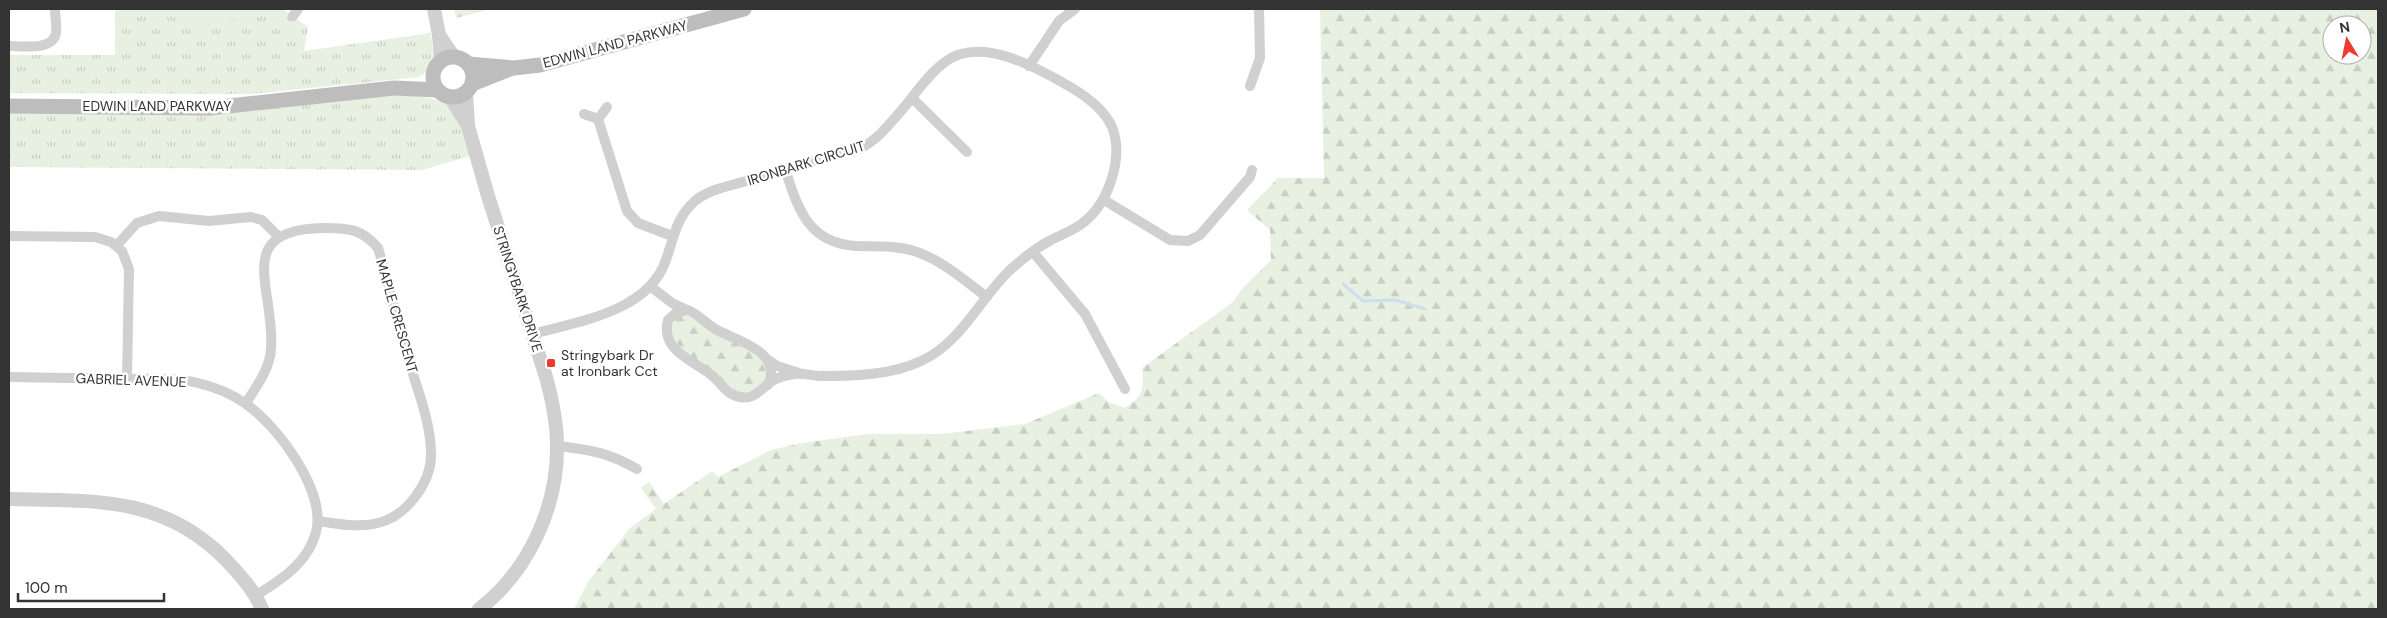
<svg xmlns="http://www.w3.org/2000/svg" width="2387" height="618" font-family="'DM Sans',sans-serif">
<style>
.forest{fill:url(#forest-firs);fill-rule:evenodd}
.park{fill:url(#park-tufts)}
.pitch{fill:#e7f0e1}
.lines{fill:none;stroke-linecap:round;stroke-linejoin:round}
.stream{stroke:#cddef0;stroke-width:3}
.minor{stroke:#d0d0d0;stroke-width:10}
.tertiary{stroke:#d0d0d0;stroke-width:14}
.secondary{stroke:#bdbdbd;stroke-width:15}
.poi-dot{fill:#f0392f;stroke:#fff;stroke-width:2}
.labels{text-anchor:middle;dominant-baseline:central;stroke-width:5;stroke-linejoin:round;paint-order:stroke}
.street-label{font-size:14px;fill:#333;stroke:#fff}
.poi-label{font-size:14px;fill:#333;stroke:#fff;text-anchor:start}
</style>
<defs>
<pattern id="forest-firs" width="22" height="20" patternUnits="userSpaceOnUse" patternTransform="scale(1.25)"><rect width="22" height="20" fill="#e7f0e1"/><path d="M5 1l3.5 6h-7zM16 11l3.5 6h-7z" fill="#c7cec2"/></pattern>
<pattern id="park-tufts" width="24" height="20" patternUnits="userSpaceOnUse" patternTransform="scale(1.25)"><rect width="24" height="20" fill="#e7f0e1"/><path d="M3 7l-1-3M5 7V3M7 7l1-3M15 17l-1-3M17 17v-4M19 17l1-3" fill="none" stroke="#c7cec2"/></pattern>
</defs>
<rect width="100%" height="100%" fill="#fff"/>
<!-- forest -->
<g class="forest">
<polygon points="454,9 491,9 456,18"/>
<path d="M1320,9H2378V609H574L588,582L630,528L656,509L641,488L649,482L664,504L712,471L718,477L771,450L802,443L868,434H942L1025,424L1099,393L1108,402L1125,408C1144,396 1144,388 1142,368L1233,302L1242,289L1271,260L1270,230L1247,210L1278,178H1324ZM2332,25H2362V55H2332Z"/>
<path d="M687,315L757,354C774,375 765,393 738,393L680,350L672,336V324L678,317Z"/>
</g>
<!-- park -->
<g class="park">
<polygon points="115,9 286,9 285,11 308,27 304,51 431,33 434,67 419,77 251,94 9,93 9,55 115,55"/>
<path d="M380,96C404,96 446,91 459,118C464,130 467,144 470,156L422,170L9,167V113Z"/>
</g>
<!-- pitch -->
<polygon class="pitch" points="162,9 253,9 235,20 199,25 164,12"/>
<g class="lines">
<!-- stream -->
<polyline class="stream" points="1343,284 1363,301 1395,300 1425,309"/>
<!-- minor -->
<g class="minor">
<polyline points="293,16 298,9"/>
<path d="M9,46C22,46 53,51 56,33C57,26 55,16 55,9"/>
<polyline points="1029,66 1059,21 1075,9"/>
<polyline points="1250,86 1260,58 1259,9"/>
<polyline points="912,98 967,152"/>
<polyline points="607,107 598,119 627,211 638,223 672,236"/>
<polyline points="584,114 598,119"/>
<path d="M785,169C798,209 808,243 856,246C877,247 897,245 917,252C943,261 965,281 987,297"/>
<polyline points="1104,200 1170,240 1188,241 1200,235 1250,177 1252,170"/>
<polyline points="9,236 95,237 111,242 122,251 129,269 127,379"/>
<polyline points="117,245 137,223 159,216 209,221 251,217 262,220 279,237"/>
<polyline points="1033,252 1085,314 1125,389"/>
<polyline points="650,286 672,303 687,310"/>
<path d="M533,334C579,321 648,312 666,260C674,237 676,217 696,200C712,188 734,185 753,179C788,168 823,158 859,149C877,140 888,126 901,111C915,95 927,75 945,62C981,35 1038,68 1072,88C1087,97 1105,111 1112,127C1124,157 1109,202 1084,222C1075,230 1062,234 1051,240C1036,248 1022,259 1009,271C979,300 961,343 921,361C892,375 854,376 823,376C813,376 804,373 795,374C787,375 778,377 772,381C761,388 755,400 740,397C726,395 721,382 710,374C692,360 660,350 668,320L676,313L688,310C700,315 706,324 717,330C737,341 783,351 768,385"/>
<polyline points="767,359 777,366 799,373"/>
<path d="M9,377C48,378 87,378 126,379C150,379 175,377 198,383C215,387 232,394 246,404C277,425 327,492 316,532C308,563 281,580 255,596"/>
<path d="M246,403C256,387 270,369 271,349C276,290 230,229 324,228C349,228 362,229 378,248C389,284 397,320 407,355C416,386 430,419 431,451C433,481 407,516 378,523C359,528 337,524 318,521"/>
<path d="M558,446C590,450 608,452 637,469"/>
</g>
<!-- tertiary -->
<g class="tertiary">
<polyline points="434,9 439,35 441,62"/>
<polyline points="439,35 454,57"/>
<path d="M466,92L468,126L488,196L546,377C552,399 557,422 557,445C558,507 528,572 479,609"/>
<polyline points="450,97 467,124"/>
<path d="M9,499C92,501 163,495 226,560C240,575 254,590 262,609"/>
</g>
<!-- secondary -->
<g class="secondary">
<circle cx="453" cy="77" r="20"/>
<polyline points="468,64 514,68 540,65 744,9"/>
<polyline points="472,84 510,69"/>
<polyline points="9,106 210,108 394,88 438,90"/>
</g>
</g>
<!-- markers -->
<rect class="poi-dot" x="546" y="358" width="10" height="10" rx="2.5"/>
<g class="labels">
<!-- street labels -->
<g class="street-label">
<text transform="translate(615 44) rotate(-15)">EDWIN LAND PARKWAY</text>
<text x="157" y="106">EDWIN LAND PARKWAY</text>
<text transform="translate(806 163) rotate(-17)">IRONBARK CIRCUIT</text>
<text transform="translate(518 289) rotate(72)">STRINGYBARK DRIVE</text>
<text transform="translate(397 316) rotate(74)">MAPLE CRESCENT</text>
<text transform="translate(131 380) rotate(2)">GABRIEL AVENUE</text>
</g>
<!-- poi labels -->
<g class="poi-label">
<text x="561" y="355">Stringybark Dr<tspan x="561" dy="16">at Ironbark Cct</tspan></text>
</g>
</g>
<!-- border -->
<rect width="2387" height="618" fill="none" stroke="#333333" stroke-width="20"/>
<!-- north arrow -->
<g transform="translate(2347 40) rotate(350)"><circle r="24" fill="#ffffff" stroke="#adadad"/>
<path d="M0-4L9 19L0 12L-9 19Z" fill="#f0392f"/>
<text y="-8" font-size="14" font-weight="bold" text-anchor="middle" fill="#333333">N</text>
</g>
<!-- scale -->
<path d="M18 593v8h146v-8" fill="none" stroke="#333333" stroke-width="2.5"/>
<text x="25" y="593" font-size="15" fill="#333333" stroke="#ffffff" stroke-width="4" paint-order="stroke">100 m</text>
</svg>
